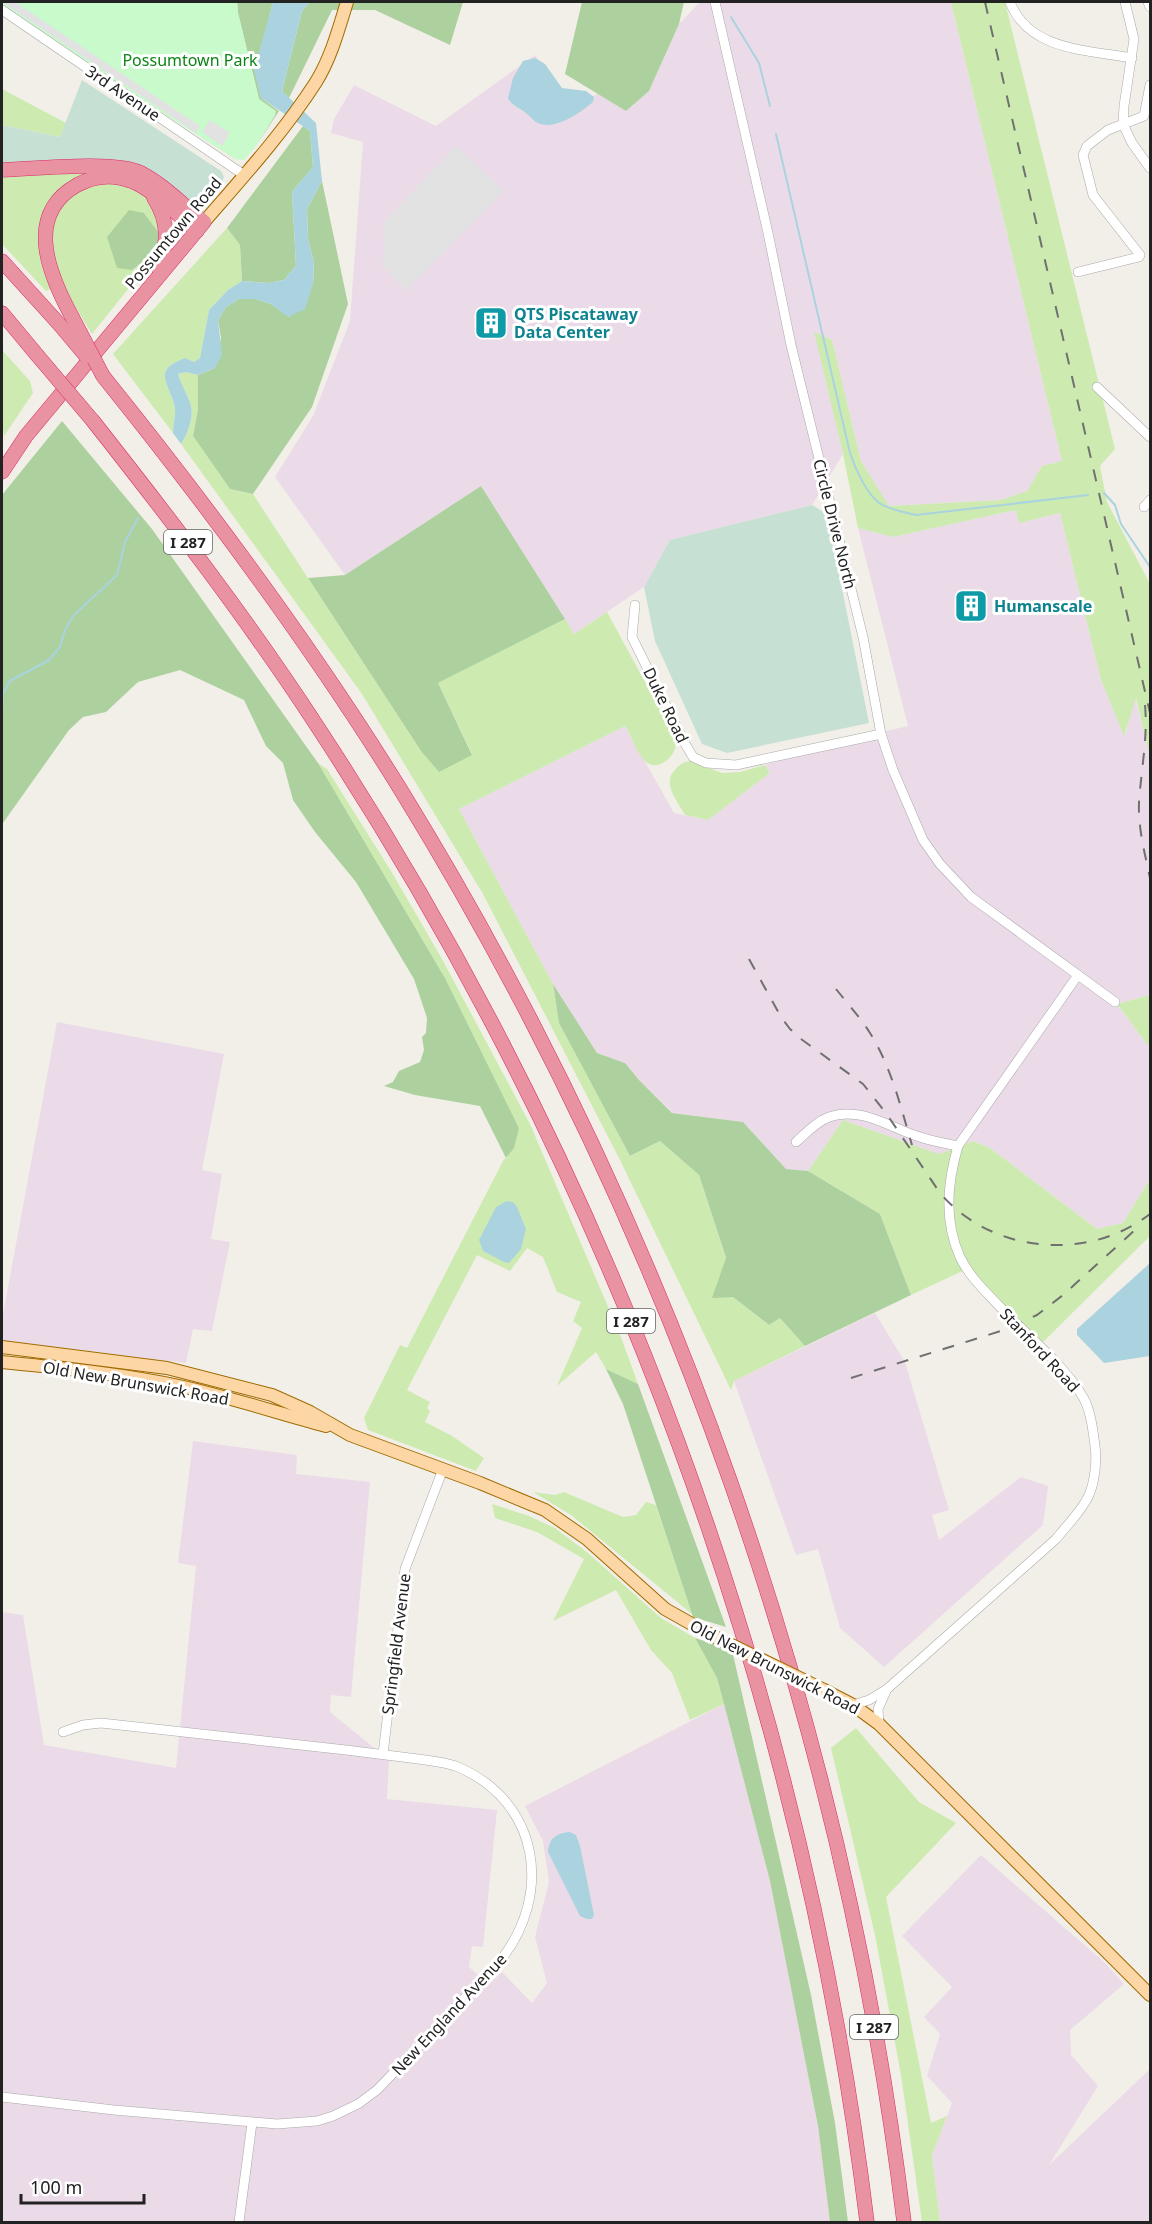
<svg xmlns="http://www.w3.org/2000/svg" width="1152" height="2224" font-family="'Noto Sans',sans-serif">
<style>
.industrial{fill:#ebdbe8}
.grass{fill:#cdebb0}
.forest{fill:#add19e}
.wetland{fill:#c6e0d4}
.park{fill:#c8facc}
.parking{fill:#e2e2e2}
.water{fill:#aad3df}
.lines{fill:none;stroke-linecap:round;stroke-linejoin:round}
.stream{stroke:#aad3df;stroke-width:2}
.minor-casing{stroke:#a9a9a9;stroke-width:10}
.major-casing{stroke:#a06b00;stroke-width:14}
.highway-casing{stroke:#dc2a67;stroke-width:15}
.minor{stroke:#fff;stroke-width:9}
.major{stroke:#fcd6a4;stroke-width:12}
.highway{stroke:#e892a2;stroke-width:14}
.rail{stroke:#707070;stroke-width:2;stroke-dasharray:12 12;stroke-linecap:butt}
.major-bridge-casing{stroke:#a06b00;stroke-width:14;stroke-linecap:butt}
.highway-bridge-casing{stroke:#dc2a67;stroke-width:15;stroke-linecap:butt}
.major-bridge{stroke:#fcd6a4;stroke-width:12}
.highway-bridge{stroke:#e892a2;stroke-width:14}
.labels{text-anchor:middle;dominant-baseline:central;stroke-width:6;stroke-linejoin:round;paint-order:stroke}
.shield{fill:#fff;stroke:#646464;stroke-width:1.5}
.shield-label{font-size:15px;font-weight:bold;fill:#222}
.park-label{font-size:16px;fill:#0c8416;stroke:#fff}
.street-label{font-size:16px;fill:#222;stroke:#fff}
.culture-label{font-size:16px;font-weight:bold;fill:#0d838f;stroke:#fff;text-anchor:start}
</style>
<rect width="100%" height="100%" fill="#f2efe9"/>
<!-- industrial -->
<g class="industrial">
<polygon points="711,2 951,2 1062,461 1042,466 1027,491 1001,500 888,506 861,461 832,340 815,333 843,454 812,505 670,540 644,587 574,634 481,486 345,575 275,477 313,416 350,321 363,142 331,133 334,119 354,85 436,126 535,55 575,109 598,93 626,111 649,91 679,24 699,3"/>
<polygon points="1016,510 1019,523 1060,513 1101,680 1125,735 1135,696 1150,759 1150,995 1117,1004 1150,1048 1150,1179 1123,1223 1097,1229 990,1148 973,1141 939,1154 843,1120 808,1171 786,1169 743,1122 673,1113 639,1080 625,1063 597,1053 553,984 459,809 625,726 674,813 708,820 770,773 765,765 861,737 908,726 858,528 893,537"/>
<polygon points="57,1022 224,1054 202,1170 222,1174 211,1239 230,1242 212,1331 193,1329 186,1363 2,1340 2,1320"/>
<polygon points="875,1313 905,1362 949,1510 932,1515 939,1540 1021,1477 1048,1486 1043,1525 884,1667 840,1628 818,1549 796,1555 734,1381"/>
<polygon points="193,1441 297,1455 296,1474 370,1482 351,1697 331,1695 330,1712 389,1760 387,1799 497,1810 483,1947 472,1946 469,1967 489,1984 502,1972 532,2003 547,1983 535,1937 549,1882 543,1841 525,1806 724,1704 770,1881 818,2126 830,2222 2,2222 2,1612 23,1615 44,1745 176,1768 196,1566 178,1563"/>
<polygon points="981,1855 1105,1963 1124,1984 1070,2030 1071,2055 1098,2086 1049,2165 1150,2069 1150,2222 940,2222 932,2155 952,2103 927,2076 940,2034 924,2017 952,1987 902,1936"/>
</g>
<!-- grass -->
<g class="grass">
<polygon points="951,2 1005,2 1115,449 1100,466 1107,502 1150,584 1150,759 1136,698 1124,736 1101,680 1060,513 1019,523 1016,510 893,537 858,528 843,454 814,332 832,340 861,461 889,506 1001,500 1027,491 1042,466 1062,461"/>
<polygon points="2,89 66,123 60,137 2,125"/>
<polygon points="86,172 86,175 57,195 45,270 51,289 46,291 2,244 2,174"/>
<path d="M100,182C121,183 149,191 156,213C158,219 158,227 159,233L144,213L133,270L157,253L92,334C81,315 57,281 52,260C51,255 52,247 52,242C53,208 69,192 100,182Z"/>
<path d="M227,228L240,245L242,281L228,290L209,310L200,358L194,362L185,358C153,370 167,380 174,404C177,412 173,424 173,433L113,354Z"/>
<polygon points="2,350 30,381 33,393 4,436 2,421"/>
<path d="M186,372L198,375V409L193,436L230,489L253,494L421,751L472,754L438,683L565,619L574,634L607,612L676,739C679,754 659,774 645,761C636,753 632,736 625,726L459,809L553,984L559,1023L630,1156L660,1141L699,1175L726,1259L733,1297L769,1325L780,1318L805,1346L734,1381L731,1390L620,1160L483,894L362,694L181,444C187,435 194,417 191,406C188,395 181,385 178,374Z"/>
<path d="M690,761L722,773L740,772L765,765L770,773L708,820L685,815C678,802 662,784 674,771C678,766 682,762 690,761Z"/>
<polygon points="318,763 327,769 391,871 442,959 530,1124 621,1337 638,1384 606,1369 596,1352 557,1386 582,1328 573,1321 581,1302 557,1292 543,1257 527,1248 510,1271 477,1255 407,1390 430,1402 427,1408 430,1411 425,1422 452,1436 484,1458 476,1471 368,1430 364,1418 400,1345 407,1348 504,1159 507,1158 519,1128 445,978"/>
<polygon points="1150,995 1150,1048 1117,1004"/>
<polygon points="843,1120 939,1154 973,1141 990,1148 1097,1229 1123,1223 1150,1179 1150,1236 1038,1347 967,1269 911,1295 880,1214 808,1171"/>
<polygon points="533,1492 555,1495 564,1492 623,1517 636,1515 646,1502 656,1505 692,1614 571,1515"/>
<polygon points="492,1504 529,1516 555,1528 588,1553 661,1618 695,1638 717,1678 724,1704 690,1720 672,1673 651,1650 616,1590 553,1621 584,1559 537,1532 495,1518"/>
<polygon points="856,1728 919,1802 956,1823 886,1897 931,2123 947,2116 932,2155 940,2222 922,2222 901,2075 875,1935 831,1748"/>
</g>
<!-- forest -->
<g class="forest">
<polygon points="237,2 273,2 269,17 261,98 279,111 256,146 275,115 259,99 238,13"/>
<polygon points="310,2 463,2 450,45 375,10 332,10 289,98 282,91 302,11"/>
<polygon points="582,2 684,2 679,24 649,91 626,111 565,74"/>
<polygon points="303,126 310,131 313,167 292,192 296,266 284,280 268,283 242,281 240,245 227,228"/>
<polygon points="322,181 348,304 312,407 253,494 230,489 193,436 198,409 198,375 215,368 221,338 218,320 226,307 239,299 256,299 271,304 289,317 313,284 314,263 308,238 307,209"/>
<polygon points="129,210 144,213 159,233 157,253 132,270 117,268 107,237"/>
<polygon points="62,421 152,529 318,763 445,978 519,1128 514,1148 506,1158 480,1106 415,1095 384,1086 393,1082 399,1071 420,1062 424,1050 422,1037 426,1033 427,1018 414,979 356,882 315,832 293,800 283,763 266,746 244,700 180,670 138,682 106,712 83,717 69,730 3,823 2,847 2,495"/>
<polygon points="481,486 565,619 438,683 472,755 439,772 421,751 308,578 345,575"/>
<polygon points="553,984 597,1053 625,1063 639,1080 672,1113 743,1122 786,1169 808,1171 880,1214 911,1295 805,1346 780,1318 769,1325 733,1297 712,1298 726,1258 699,1175 660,1141 630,1156 559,1023"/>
<polygon points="606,1369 638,1384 726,1627 693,1617 623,1404"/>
<polygon points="695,1638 732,1650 811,1995 835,2123 848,2222 830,2222 818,2126 770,1881 724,1704 717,1678"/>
</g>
<!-- wetland -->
<g class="wetland">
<polygon points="82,80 221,171 224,177 222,182 201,201 187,200 142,167 2,165 2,125 60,137"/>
<polygon points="812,505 827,514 869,723 727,753 702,744 655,641 644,587 670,540"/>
</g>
<!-- park -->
<polygon class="park" points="2,2 237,2 238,13 259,99 276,111 275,115 256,146 244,160 235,159 136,96 2,5"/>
<!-- parking -->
<g class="parking">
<polygon points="2,2 15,2 200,126 196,133"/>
<polygon points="210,120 230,133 222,146 202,132"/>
<polygon points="456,146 504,191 406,291 382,265 384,249 383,233 384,222"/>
</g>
<!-- water -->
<g class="water">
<path d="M273,2H310L302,11L282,91L316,123L322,181L307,209L308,238L314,263L313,284L305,309L288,317L271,304L256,299H239L226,307L218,320L222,355L215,368L198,375L186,372L178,374C181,385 188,395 191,406C194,417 187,435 181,444L173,433C173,424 177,412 174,404C167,380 153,370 185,358L194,362L200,358L209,310L228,290L242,281L268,283L284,280L296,266L292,192L313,167L310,131L261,98L254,70Z"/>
<path d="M535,58L545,64L562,88L586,91L594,97L593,102C581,112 558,129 541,124C535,123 531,117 526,113C519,107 513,107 508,98L513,78L523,61Z"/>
<polygon points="507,1201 513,1202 517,1207 526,1229 521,1249 509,1263 504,1262 483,1251 479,1240 496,1207"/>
<polygon points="1150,1263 1150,1356 1104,1363 1077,1335 1077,1329"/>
<path d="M570,1832L576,1835L580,1846L594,1915L592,1919H587L580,1916L548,1852C549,1838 557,1833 570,1832Z"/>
</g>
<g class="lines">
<!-- stream -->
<g class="stream">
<polyline points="731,17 759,63 770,106"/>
<path d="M776,134L850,453C855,468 866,493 879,503C890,510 904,512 916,515L1088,495"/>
<polyline points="1104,493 1115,505 1121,524 1150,567"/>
<polyline points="2,710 3,693 10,681 49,660 60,647 65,630 73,616 117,575 125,542 138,518"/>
</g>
<defs>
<g id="minor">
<polyline points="715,2 768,233 791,345 863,637 881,734 893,770 923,840 940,864 971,897 1115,1002"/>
<path d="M1010,2C1029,51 1088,50 1132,58"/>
<polyline points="1125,2 1134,39 1124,106 1123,124 1132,143 1150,168"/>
<polyline points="1148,2 1150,7"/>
<polyline points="2,10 244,175"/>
<polyline points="1078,272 1139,257 1140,255 1093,195 1083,155 1087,146 1108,130 1144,116 1150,85"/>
<polyline points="1097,387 1150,437"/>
<polyline points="1144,507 1150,500"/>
<polyline points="635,605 632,637 684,742 693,757 706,763 736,765 881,734"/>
<path d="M796,1142C806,1133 816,1122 829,1117C860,1106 889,1127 917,1136C930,1141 944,1143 958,1146"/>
<path d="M853,1705L869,1700L887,1689L1056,1539C1067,1525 1082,1511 1089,1495C1095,1481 1097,1460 1095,1446C1093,1431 1091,1411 1083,1397C1063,1364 1030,1338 1003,1310C988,1294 970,1278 960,1257C944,1221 947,1184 958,1146L1078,975"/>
<polyline points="879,1724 878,1709 887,1689"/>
<polyline points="383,1754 405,1569 443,1469"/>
<path d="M2,2097L114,2110L277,2124L317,2121L333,2116L358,2104L377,2090L500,1961C553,1895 540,1802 458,1767C446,1762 431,1761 418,1759C394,1756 370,1753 346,1750C264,1741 182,1732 101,1723L83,1725L63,1732"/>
<polyline points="239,2222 252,2123"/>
</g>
<g id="major">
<path d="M204,222C243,177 284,132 316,82C331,58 339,28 347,2"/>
<polyline points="2,1347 167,1368 272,1395 310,1412 350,1435 480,1483 545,1510 587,1539 665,1609 713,1636"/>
<path d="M2,1362C62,1368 124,1374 184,1387C232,1398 278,1413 326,1426"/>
<polyline points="824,1690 853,1705 879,1724 1150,1995"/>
</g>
<g id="highway">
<path d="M2,170C34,169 115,160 141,173C164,185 184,206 204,222L26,436L2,472"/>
<path d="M154,198C171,225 166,243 160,272"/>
<polyline points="2,261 60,325"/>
<polyline points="2,313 37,355"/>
<path d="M71,315C49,274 24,215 77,185C94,176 113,174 131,181C151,188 180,217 197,231"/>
<path d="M103,376C210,509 312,646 402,792C668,1225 843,1717 904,2222"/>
<path d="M93,421C171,520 248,620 317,726C612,1175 802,1690 867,2222"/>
</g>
</defs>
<!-- minor casing -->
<use href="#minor" class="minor-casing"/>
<!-- major casing -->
<use href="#major" class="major-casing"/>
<!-- highway casing -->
<use href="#highway" class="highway-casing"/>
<!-- minor -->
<use href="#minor" class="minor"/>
<!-- major -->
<use href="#major" class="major"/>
<!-- highway -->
<use href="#highway" class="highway"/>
<!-- rail -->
<g class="rail">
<polyline points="985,2 1150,713"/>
<path d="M1145,705C1148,738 1141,770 1139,803C1138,828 1145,854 1150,878"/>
<path d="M749,959L781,1017L790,1029L801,1039L863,1084L886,1113L940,1193C992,1254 1088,1262 1150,1214"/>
<path d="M836,989C847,1003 860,1017 870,1033C891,1066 901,1108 912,1145"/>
<polyline points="851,1378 1004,1330 1037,1315 1063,1295 1135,1230"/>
</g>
<defs>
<polyline id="major-bridge" points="713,1636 824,1690"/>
<g id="highway-bridge">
<polyline points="71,315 103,376"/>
<polyline points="60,325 86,356"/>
<polyline points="37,355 93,421"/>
</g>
</defs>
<!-- major-bridge casing -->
<use href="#major-bridge" class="major-bridge-casing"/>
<!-- highway-bridge casing -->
<use href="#highway-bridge" class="highway-bridge-casing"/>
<!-- major-bridge -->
<use href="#major-bridge" class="major-bridge"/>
<!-- highway-bridge -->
<use href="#highway-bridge" class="highway-bridge"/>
</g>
<!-- icons -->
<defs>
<symbol id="building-square" viewBox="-11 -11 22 22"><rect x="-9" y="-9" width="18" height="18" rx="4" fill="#0f9aa8" stroke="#fff"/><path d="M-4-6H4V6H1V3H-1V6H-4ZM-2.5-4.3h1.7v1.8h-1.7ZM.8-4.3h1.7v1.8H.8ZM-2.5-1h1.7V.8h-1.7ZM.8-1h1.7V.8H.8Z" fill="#fff"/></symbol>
</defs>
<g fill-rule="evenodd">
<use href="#building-square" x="472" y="304" width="38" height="38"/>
<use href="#building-square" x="952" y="587" width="38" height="38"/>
</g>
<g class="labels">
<!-- shield labels -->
<g class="shield">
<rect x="164" y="530" width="48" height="24" rx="4.5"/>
<rect x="607" y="1309" width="48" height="24" rx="4.5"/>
<rect x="850" y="2015" width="48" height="24" rx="4.5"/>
</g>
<g class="shield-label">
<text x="188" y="542">I 287</text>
<text x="631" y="1321">I 287</text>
<text x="874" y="2027">I 287</text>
</g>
<!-- park labels -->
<g class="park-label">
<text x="190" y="60">Possumtown Park</text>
</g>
<!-- street labels -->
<g class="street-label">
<text transform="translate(123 93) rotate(34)">3rd Avenue</text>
<text transform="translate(173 233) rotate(-50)">Possumtown Road</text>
<text transform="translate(835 524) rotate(76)">Circle Drive North</text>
<text transform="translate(666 705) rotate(64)">Duke Road</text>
<text transform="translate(1040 1350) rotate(47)">Stanford Road</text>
<text transform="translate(136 1383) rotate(10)">Old New Brunswick Road</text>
<text transform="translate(396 1644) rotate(-83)">Springfield Avenue</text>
<text transform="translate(775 1667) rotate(27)">Old New Brunswick Road</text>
<text transform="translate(449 2014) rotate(-47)">New England Avenue</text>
</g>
<!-- culture labels -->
<g class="culture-label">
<text x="514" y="314">QTS Piscataway<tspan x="514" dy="18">Data Center</tspan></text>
<text x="994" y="606">Humanscale</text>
</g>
</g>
<!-- border -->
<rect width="1152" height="2224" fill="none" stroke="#222222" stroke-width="6"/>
<!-- scale -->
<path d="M21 2194v9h123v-9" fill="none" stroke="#222222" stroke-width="3"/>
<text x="30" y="2194" font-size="18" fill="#222222" stroke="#ffffff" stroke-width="4.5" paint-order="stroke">100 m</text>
</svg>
